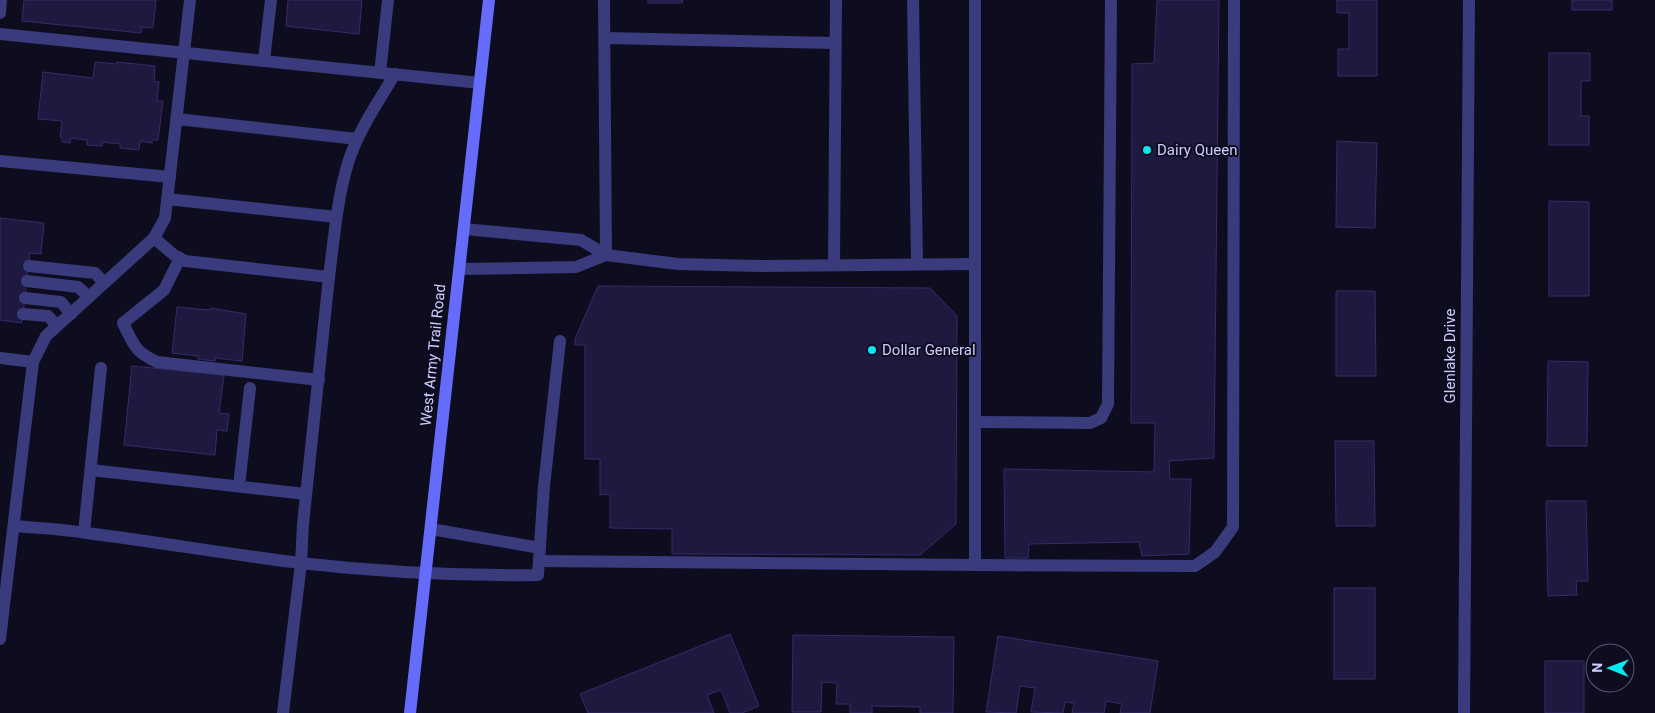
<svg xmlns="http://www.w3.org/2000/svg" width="1655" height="713" font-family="Roboto,sans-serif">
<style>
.building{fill:#1e193f;stroke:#342c6a}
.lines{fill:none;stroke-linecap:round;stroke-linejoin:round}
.service{stroke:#393b7c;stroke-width:12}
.minor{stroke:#393b7c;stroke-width:12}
.secondary{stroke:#656cfb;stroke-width:12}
.poi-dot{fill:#06e8ef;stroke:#0e0d1f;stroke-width:2}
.labels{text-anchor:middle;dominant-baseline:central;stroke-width:4;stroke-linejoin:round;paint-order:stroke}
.poi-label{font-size:15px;fill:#ceccfe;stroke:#0e0d1f;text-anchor:start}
.street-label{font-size:15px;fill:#ceccfe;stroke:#0e0d1f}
</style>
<rect width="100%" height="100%" fill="#0e0d1f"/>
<!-- building -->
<g class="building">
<polygon points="24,0 156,0 153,28 142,27 141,33 22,21"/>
<polygon points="288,0 362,0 359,34 286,26"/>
<polygon points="648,0 683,0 682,3 648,3"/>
<polygon points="1157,0 1219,0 1214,458 1169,461 1170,479 1191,479 1189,554 1142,556 1139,542 1029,544 1028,558 1005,558 1004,469 1154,472 1155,423 1131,423 1132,64 1154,63"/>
<polygon points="1337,0 1377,0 1377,76 1338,76 1338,49 1349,49 1349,13 1337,13"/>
<rect x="1572" y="0" width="40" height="10"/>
<polygon points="1549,53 1590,53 1590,81 1581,81 1581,116 1589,116 1589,145 1549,145"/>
<polygon points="95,62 117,64 117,62 155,66 154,81 159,82 157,101 163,101 158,140 152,140 152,143 140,141 139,150 120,148 120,144 102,142 102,146 87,145 87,140 71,138 70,143 62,142 62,138 60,137 62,121 38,119 43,72 93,78"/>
<polygon points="1337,141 1377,143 1375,228 1336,227"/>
<polygon points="1549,201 1589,202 1589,296 1549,296"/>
<polygon points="0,218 44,223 41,254 30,253 22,323 0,320"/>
<polygon points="598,286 930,288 957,316 956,524 920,555 672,554 672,529 610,528 610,494 600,495 600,459 585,459 585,345 575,345 575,339"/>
<polygon points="1336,291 1375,291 1376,376 1336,376"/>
<polygon points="177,307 210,310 211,308 246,314 242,361 215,358 215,361 198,359 198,356 172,353"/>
<polygon points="1548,361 1588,362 1587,446 1547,446"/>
<polygon points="132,366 224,375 219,413 229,414 227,431 217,430 215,455 124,445"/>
<polygon points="1335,441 1374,441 1375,526 1336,526"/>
<polygon points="1546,501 1586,501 1588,581 1576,581 1577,595 1548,596"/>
<rect x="1334" y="588" width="41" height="91"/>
<polygon points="730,634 759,706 742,713 730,713 721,690 707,695 714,713 588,713 580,694"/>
<polygon points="793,635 954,637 953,713 920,713 920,707 872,706 872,713 850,713 850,704 836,704 837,683 822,682 821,712 792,712"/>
<polygon points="998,636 1158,661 1150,713 1120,713 1122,704 1106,701 1104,713 1072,713 1074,703 1065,702 1063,713 1031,712 1035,688 1020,686 1016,713 986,712"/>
<rect x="1545" y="661" width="39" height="52"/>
</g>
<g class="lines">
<!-- service -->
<g class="service">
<polyline points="604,0 606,255"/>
<polyline points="913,0 917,264"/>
<polyline points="0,13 1,0"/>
<polyline points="0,34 480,83"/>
<polyline points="605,38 835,43"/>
<polyline points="264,60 271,0"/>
<polyline points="380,73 388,0"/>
<polyline points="177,119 357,139"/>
<polyline points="0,161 170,177"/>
<polyline points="167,199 336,217"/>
<polyline points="464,229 581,240 606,255 678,264 760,266 975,264"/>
<polyline points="154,238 174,255 185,261 329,277 303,524 301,563 283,713"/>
<path d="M180,258L164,290L123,323C134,345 134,351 157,362L319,380"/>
<polyline points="834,265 836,0"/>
<polyline points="29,266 95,273 104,283"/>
<polyline points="460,269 576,267 606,255"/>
<path d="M329,277C334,239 337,199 348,163C358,131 378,102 395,74"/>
<polyline points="27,281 78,287 89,297"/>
<polyline points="25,298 61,302 71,314"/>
<polyline points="23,314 48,316 57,326"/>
<polyline points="0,358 33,362"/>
<polyline points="975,422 1090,423 1101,418 1108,404 1111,0"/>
<polyline points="91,470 306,494"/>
<polyline points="239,486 250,388"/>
<path d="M14,526C38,528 62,529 86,533C157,542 228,554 300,563C379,572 458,576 538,575L544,486L560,341"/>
<polyline points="431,529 540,548"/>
<polyline points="84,532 101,368"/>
<polyline points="539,561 975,565 1195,566 1215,552 1233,527 1234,0"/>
<polyline points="975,565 975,0"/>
<polyline points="0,639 33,362 46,336 154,238 165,218 190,0"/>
</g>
<!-- minor -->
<polyline class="minor" points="1464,713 1469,0"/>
<!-- secondary -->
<polyline class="secondary" points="410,713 489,0"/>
</g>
<!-- markers -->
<g class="poi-dot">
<circle cx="1147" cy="150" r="5"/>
<circle cx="872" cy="350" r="5"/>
</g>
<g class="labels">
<!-- poi labels -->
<g class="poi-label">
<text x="1157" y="150">Dairy Queen</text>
<text x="882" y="350">Dollar General</text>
</g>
<!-- street labels -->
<g class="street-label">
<text transform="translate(433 355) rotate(-84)">West Army Trail Road</text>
<text transform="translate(1450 356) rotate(-90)">Glenlake Drive</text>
</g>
</g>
<!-- north arrow -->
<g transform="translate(1610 668) rotate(271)"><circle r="24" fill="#0e0d1f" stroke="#5b5978"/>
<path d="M0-4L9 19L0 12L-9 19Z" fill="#06e8ef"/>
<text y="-8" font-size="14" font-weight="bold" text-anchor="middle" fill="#ceccfe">N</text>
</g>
</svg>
